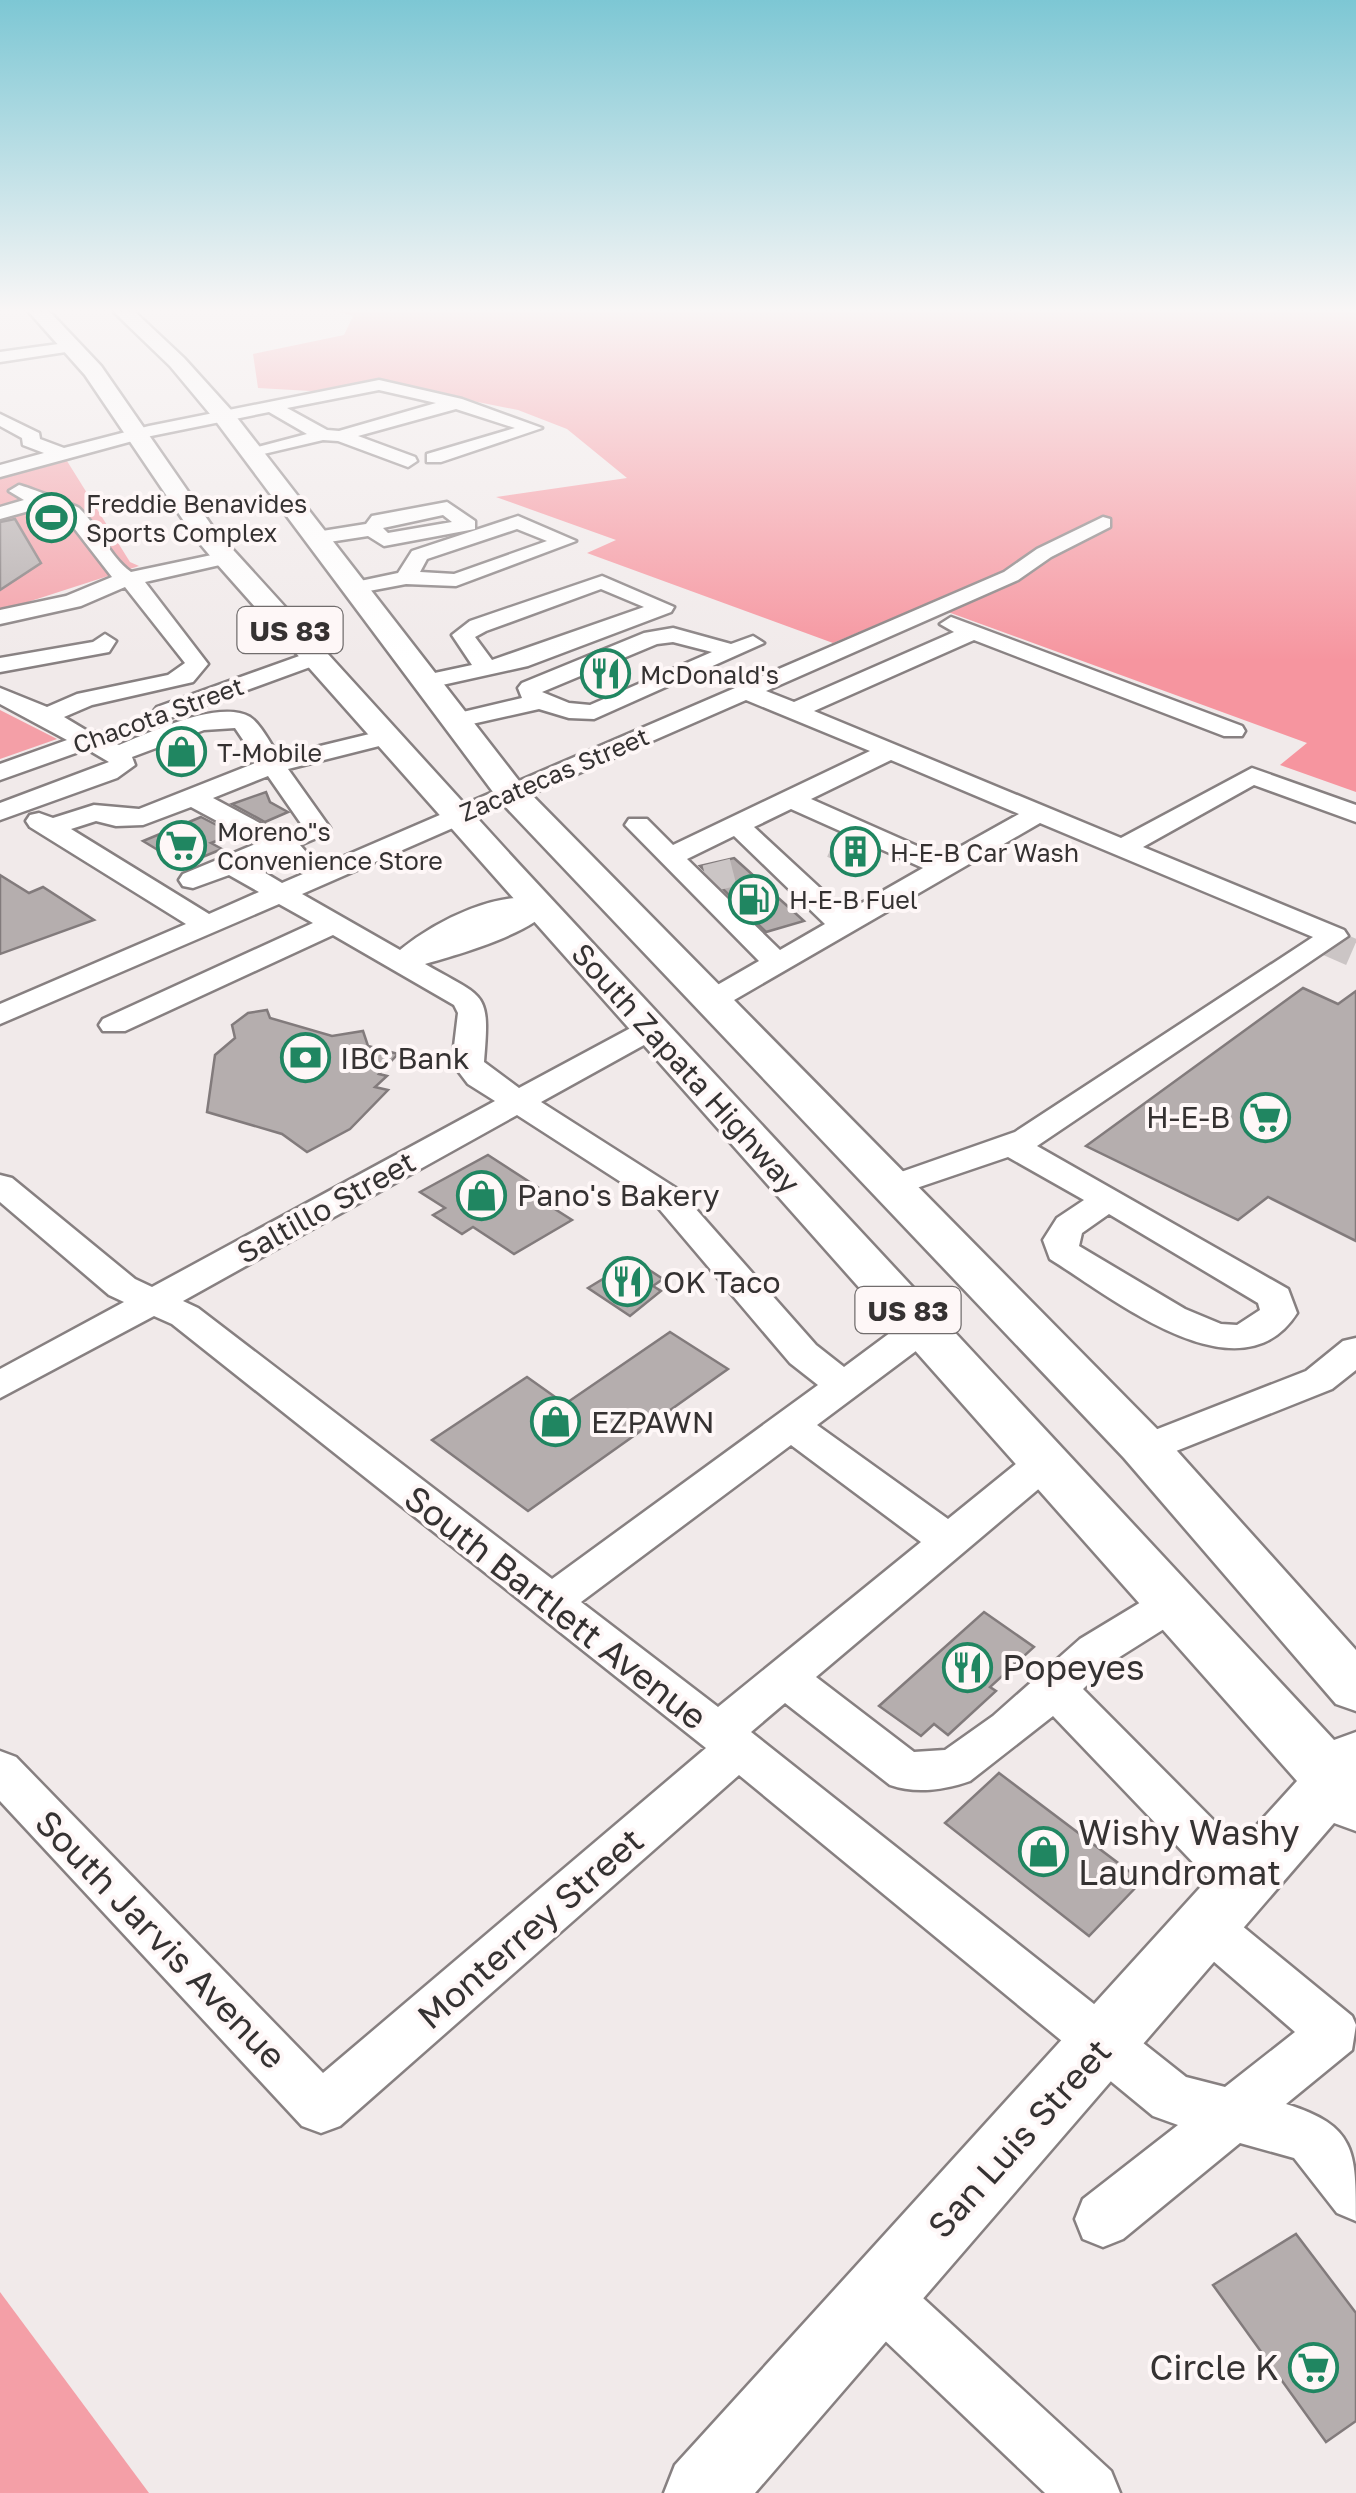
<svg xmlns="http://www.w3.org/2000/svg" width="1356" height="2493" font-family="'Golos Text',sans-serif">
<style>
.green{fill:#f49fa7}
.forest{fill:#f6959f}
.building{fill:#b5aeae;stroke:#827b7c;stroke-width:2.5}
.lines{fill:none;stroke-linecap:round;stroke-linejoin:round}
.minor-tunnel{stroke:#cbc5c5;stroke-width:28;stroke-dasharray:28 14;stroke-linecap:butt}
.minor-casing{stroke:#878081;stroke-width:5}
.major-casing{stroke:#878081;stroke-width:5}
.minor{fill:#fff;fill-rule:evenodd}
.major{fill:#fff;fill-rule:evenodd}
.labels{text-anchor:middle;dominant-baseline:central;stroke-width:8;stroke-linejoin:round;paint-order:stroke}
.far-poi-label{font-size:25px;fill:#353232;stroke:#fef7f7;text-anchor:start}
.far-street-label{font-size:25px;fill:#353232;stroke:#fef7f7}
.shield{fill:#fef7f7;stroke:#716d6d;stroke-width:2.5}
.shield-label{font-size:28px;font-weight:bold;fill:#353232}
.poi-label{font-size:30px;fill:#353232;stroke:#fef7f7;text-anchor:start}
.street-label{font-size:30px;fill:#353232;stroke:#fef7f7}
.near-street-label{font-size:35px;fill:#353232;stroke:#fef7f7}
.near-poi-label{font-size:35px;fill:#353232;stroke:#fef7f7;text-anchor:start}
</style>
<rect width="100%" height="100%" fill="#f1eaea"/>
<!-- green -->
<g class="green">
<polygon points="67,461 130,562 139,566 0,611 0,479"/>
<polygon points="0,710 57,739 0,759"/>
<polygon points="0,2292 149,2493 0,2493"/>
</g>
<!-- forest -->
<polygon class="forest" points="339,312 1356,312 1356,792 1280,765 1307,743 926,604 833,643 587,553 616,540 496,497 627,478 567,429 518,410 368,380 328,392 258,388 253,354 344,335 353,316"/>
<!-- building -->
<g class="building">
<polygon points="15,519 41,563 0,590 0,522"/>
<polygon points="266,792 270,802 288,812 265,822 232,804"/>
<polygon points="201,817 234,834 211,843 222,849 183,865 143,841"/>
<polygon points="734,858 804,921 766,932 700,866"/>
<polygon points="0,875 29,893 43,887 94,920 0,954"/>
<polygon points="1303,988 1338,1004 1356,991 1356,1241 1268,1197 1238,1220 1086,1146"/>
<polygon points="267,1010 270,1018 332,1036 363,1031 368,1046 398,1054 379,1074 387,1076 375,1087 388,1090 350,1129 307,1152 282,1134 207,1112 215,1055 235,1038 232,1025 248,1013"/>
<polygon points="488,1155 545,1192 536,1197 572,1220 514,1254 473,1227 462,1234 433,1215 445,1208 420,1192"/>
<polygon points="634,1260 663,1279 653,1286 661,1291 630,1316 588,1288"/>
<polygon points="670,1332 728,1369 528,1511 432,1440 527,1377 565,1404"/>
<polygon points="984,1612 1034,1647 990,1687 996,1691 948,1735 934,1724 921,1736 879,1706"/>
<polygon points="999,1773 1142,1881 1089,1936 945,1823"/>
<polygon points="1296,2234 1356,2313 1356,2421 1326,2442 1213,2285"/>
</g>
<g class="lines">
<!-- minor-tunnel -->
<g class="minor-tunnel">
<polyline points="833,844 872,862"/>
<polyline points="706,879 746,869"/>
<polyline points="733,904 774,894"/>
<polyline points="1326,941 1356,954"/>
</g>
<defs>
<g id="minor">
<polygon points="73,342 79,344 79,350 0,362 0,352"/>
<path d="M379,380L462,399L542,428L441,462H427V454L515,428L456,409L358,436L415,457L417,461L408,467L338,441L323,440L246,458V450L307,434L269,412L151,436L0,477V465L44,453L23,445L22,438L0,426V414L39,433L40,439L64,448L149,426ZM379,390L436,403L339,431L327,430L287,408Z"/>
<path d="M19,485C27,487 75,505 79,508C99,527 108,555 131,572L226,552L236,558L233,562L145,582L208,664L193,682L92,705L64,717L89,732H107L108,740L119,745C149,733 219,699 250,717C261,724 271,745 279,756L386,730L398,737L395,742L288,769L330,828L326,834L300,845L306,852L302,858L293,860L277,854L252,865L282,883L1004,572L1037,549L1103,517L1110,519V527L1051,557L1018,580L766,691L794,702L954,632L940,624L951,617L1242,726L1245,731L1242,736H1224L974,640L814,711L1121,838L1252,768L1356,805V822L1254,785L1143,847L1344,930L1348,936L1037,1146L1288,1289L1297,1313C1240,1403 1110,1296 1050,1259L1043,1240L1057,1218L1084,1200L1008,1157L893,1196L881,1193L876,1186L881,1179L1015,1132L1313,937L1040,823L722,1007H700L696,1001L700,995L759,961L625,825L629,819H647L673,845L870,751L746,700L302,894L400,950C437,920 500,888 549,900L553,906C531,934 460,954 425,964C486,999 490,990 484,1062L519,1088L640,1023H662L666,1029L662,1035L541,1102L679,1190L816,1345L844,1367L910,1318L923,1315L936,1318L941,1327L936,1336L817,1425L948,1519L1033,1450L1047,1446L1061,1450L1067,1460L1061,1470L816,1677L914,1752L945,1750L993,1716L1080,1639L1161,1590L1176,1585L1191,1590L1197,1601L1191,1612L1110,1663L1083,1689L1262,1869L1269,1884L1262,1899L1245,1905L1228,1899L1053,1716L970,1781C945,1790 915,1794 890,1785L785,1703L751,1732L1186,2077L1225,2087L1295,2032L1190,1941L1182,1926L1190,1911L1207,1904L1224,1911L1352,2016L1356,2025L1352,2050L1286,2104C1356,2126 1356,2150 1356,2221L1337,2213L1294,2158L1240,2143L1123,2239L1103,2247L1083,2239L1075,2219L1083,2199L1178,2125L1153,2116L739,1775L340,2126L321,2133L302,2126L0,1801V1751L16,1757L323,2073L706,1748L172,1324L154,1316L0,1398V1369L124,1302L109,1295L0,1202V1175L12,1178L135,1279L152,1287L495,1101L468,1084L452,1063L458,1013L454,1005L333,935L125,1031H103L99,1025L103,1019L313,923L279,904L0,1024V1004L186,924L30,827L26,821L30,815L39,813L53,818L94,805L139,809L258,762L235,728L204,730L132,757L135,765L117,778L0,820V803L109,762L87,749L0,780V764L67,740L0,704V688L47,707L77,694L168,675L185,663L125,587L81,606L0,624V610L66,596L112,577L64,515L36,509L0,519V507L24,500L9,491ZM891,760L1019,814L942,857L811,799ZM268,776L302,825L280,834L213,798ZM191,807L258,843L183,874L179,880L183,886L193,888L229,875L259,892L209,914L71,829L96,821L116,826L143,825ZM791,809L923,868L846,912L754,827ZM734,836L825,924L780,950L687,859ZM517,1115L655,1204L790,1363L818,1385L552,1579L198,1308L183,1301ZM1109,1214L1258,1303L1260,1310L1237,1325L1221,1324L1185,1309L1079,1246L1082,1233ZM791,1445L921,1542L718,1707L581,1602Z"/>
<path d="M447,502L475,521V529L384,546L368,536L316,544L306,538L316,532L366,524L372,516ZM443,515L452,522L388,533L383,528Z"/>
<path d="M518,516L576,541L456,586L406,584L353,594L342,588L346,584L398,573L412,551ZM517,529L547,541L454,574L420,572L427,559Z"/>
<path d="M602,576L674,607L671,612L528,666L424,689L412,682L416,677L472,665L452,635L470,621ZM601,589L644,607L492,660L475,637L486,631Z"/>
<path d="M673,628L731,644L753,636L764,643L594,719L569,718L539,709L454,728L442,721L446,716L522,698L518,688L522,683L644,633ZM673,642L712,652L590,705L569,703L542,692L657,644Z"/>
<polygon points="105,634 116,641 109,652 0,672 0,658 93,642"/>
<polygon points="316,650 327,657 324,662 173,717 165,719 153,712 157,707"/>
<polygon points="1356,1338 1356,1370 1332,1389 1146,1463 1132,1459 1126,1449 1132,1439 1306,1371 1343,1341"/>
<polygon points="878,2266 898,2275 1111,2471 1120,2493 1045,2493 858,2315 849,2295 858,2275"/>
</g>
<g id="major">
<polygon points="29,312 50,312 101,366 214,529 235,552 519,864 1334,1740 1356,1732 1356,1831 1334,1823 755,2493 664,2493 675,2465 1297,1781 217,564 196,539 85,375"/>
<polygon points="114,312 135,312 184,358 231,410 523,786 1160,1432 1356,1650 1356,1711 1336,1704 1124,1458 499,800 215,420 170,366"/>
</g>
</defs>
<!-- minor casing -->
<use href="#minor" class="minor-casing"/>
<!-- major casing -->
<use href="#major" class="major-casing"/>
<!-- minor -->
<use href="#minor" class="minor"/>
<!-- major -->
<use href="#major" class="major"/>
</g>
<!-- sky -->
<linearGradient id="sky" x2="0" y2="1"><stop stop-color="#7dc7d4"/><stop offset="0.47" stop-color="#f9f6f6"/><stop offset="1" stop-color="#f9f6f6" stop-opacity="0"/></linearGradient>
<rect width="1356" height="661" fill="url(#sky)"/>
<!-- icons -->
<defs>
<symbol id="stadium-ring" viewBox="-11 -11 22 22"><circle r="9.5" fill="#fef7f7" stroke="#208661" stroke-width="1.5"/><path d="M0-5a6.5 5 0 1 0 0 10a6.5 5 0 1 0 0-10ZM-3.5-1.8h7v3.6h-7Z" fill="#208661"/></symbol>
<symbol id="restaurant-ring" viewBox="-11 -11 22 22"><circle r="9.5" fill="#fef7f7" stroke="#208661" stroke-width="1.5"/><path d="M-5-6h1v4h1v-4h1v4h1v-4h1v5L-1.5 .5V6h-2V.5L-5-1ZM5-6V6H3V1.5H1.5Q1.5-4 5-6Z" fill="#208661"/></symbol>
<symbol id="shop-ring" viewBox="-11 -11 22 22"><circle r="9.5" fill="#fef7f7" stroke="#208661" stroke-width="1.5"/><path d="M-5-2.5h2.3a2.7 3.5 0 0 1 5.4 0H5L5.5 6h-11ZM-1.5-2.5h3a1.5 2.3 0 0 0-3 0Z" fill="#208661"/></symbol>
<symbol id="supermarket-ring" viewBox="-11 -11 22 22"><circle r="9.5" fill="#fef7f7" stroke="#208661" stroke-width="1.5"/><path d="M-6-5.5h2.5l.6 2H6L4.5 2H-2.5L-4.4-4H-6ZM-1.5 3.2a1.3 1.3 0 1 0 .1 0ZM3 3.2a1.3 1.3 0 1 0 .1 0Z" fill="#208661"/></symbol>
<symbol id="building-ring" viewBox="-11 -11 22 22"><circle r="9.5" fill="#fef7f7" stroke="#208661" stroke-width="1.5"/><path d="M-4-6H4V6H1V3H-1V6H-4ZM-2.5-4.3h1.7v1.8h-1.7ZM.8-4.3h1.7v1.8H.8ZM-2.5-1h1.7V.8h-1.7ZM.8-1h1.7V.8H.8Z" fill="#208661"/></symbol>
<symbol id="fuel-ring" viewBox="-11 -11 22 22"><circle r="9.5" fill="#fef7f7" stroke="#208661" stroke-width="1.5"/><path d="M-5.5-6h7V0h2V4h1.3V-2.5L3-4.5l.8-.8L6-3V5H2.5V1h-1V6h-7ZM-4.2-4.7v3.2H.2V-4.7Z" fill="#208661"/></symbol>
<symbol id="bank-ring" viewBox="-11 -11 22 22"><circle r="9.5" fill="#fef7f7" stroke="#208661" stroke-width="1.5"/><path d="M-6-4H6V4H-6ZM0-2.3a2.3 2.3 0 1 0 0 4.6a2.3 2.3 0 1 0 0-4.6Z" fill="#208661"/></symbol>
</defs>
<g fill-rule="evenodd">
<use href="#stadium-ring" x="24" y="490" width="55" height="55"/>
<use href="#restaurant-ring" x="578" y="646" width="55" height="55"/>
<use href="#shop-ring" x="154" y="724" width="55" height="55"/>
<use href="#supermarket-ring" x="154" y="818" width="55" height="55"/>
<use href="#building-ring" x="828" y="824" width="55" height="55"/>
<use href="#fuel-ring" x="726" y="872" width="55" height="55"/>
<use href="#bank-ring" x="278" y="1030" width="55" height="55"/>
<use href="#supermarket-ring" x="1238" y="1090" width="55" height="55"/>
<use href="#shop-ring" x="454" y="1168" width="55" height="55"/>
<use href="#restaurant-ring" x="600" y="1254" width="55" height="55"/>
<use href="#shop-ring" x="528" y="1394" width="55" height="55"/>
<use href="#restaurant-ring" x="940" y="1640" width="55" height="55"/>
<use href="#shop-ring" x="1016" y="1824" width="55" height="55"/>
<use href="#supermarket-ring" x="1286" y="2340" width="55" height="55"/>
</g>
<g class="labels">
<!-- far-poi labels -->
<g class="far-poi-label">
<text x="86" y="503">Freddie Benavides<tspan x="86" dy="29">Sports Complex</tspan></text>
<text x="640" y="674">McDonald's</text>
<text x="217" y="752">T-Mobile</text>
<text x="217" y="831">Moreno"s<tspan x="217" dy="29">Convenience Store</tspan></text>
<text x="890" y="852">H-E-B Car Wash</text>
<text x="789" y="899">H-E-B Fuel</text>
</g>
<!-- far-street labels -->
<g class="far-street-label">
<text transform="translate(158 715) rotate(-20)">Chacota Street</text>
<text transform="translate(554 774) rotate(-23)">Zacatecas Street</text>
</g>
<!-- shield labels -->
<g class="shield">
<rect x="237.5" y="607" width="105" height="46" rx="8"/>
<rect x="855.5" y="1287" width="105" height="46" rx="8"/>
</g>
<g class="shield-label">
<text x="290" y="630">US 83</text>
<text x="908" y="1310">US 83</text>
</g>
<!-- poi labels -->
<g class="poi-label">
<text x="340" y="1058">IBC Bank</text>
<text x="1230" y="1117" text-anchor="end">H-E-B</text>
<text x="517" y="1195">Pano's Bakery</text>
<text x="663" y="1282">OK Taco</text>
<text x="591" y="1422">EZPAWN</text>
</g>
<!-- street labels -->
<g class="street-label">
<text transform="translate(686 1068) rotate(48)">South Zapata Highway</text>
<text transform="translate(326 1207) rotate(-29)">Saltillo Street</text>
</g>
<!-- near-street labels -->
<g class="near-street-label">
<text transform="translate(556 1607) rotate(38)">South Bartlett Avenue</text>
<text transform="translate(530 1928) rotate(-41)">Monterrey Street</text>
<text transform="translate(161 1939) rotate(46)">South Jarvis Avenue</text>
<text transform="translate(1019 2138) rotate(-48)">San Luis Street</text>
</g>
<!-- near-poi labels -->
<g class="near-poi-label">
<text x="1002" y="1667">Popeyes</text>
<text x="1078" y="1832">Wishy Washy<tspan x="1078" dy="40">Laundromat</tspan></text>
<text x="1279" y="2367" text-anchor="end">Circle K</text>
</g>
</g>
</svg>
